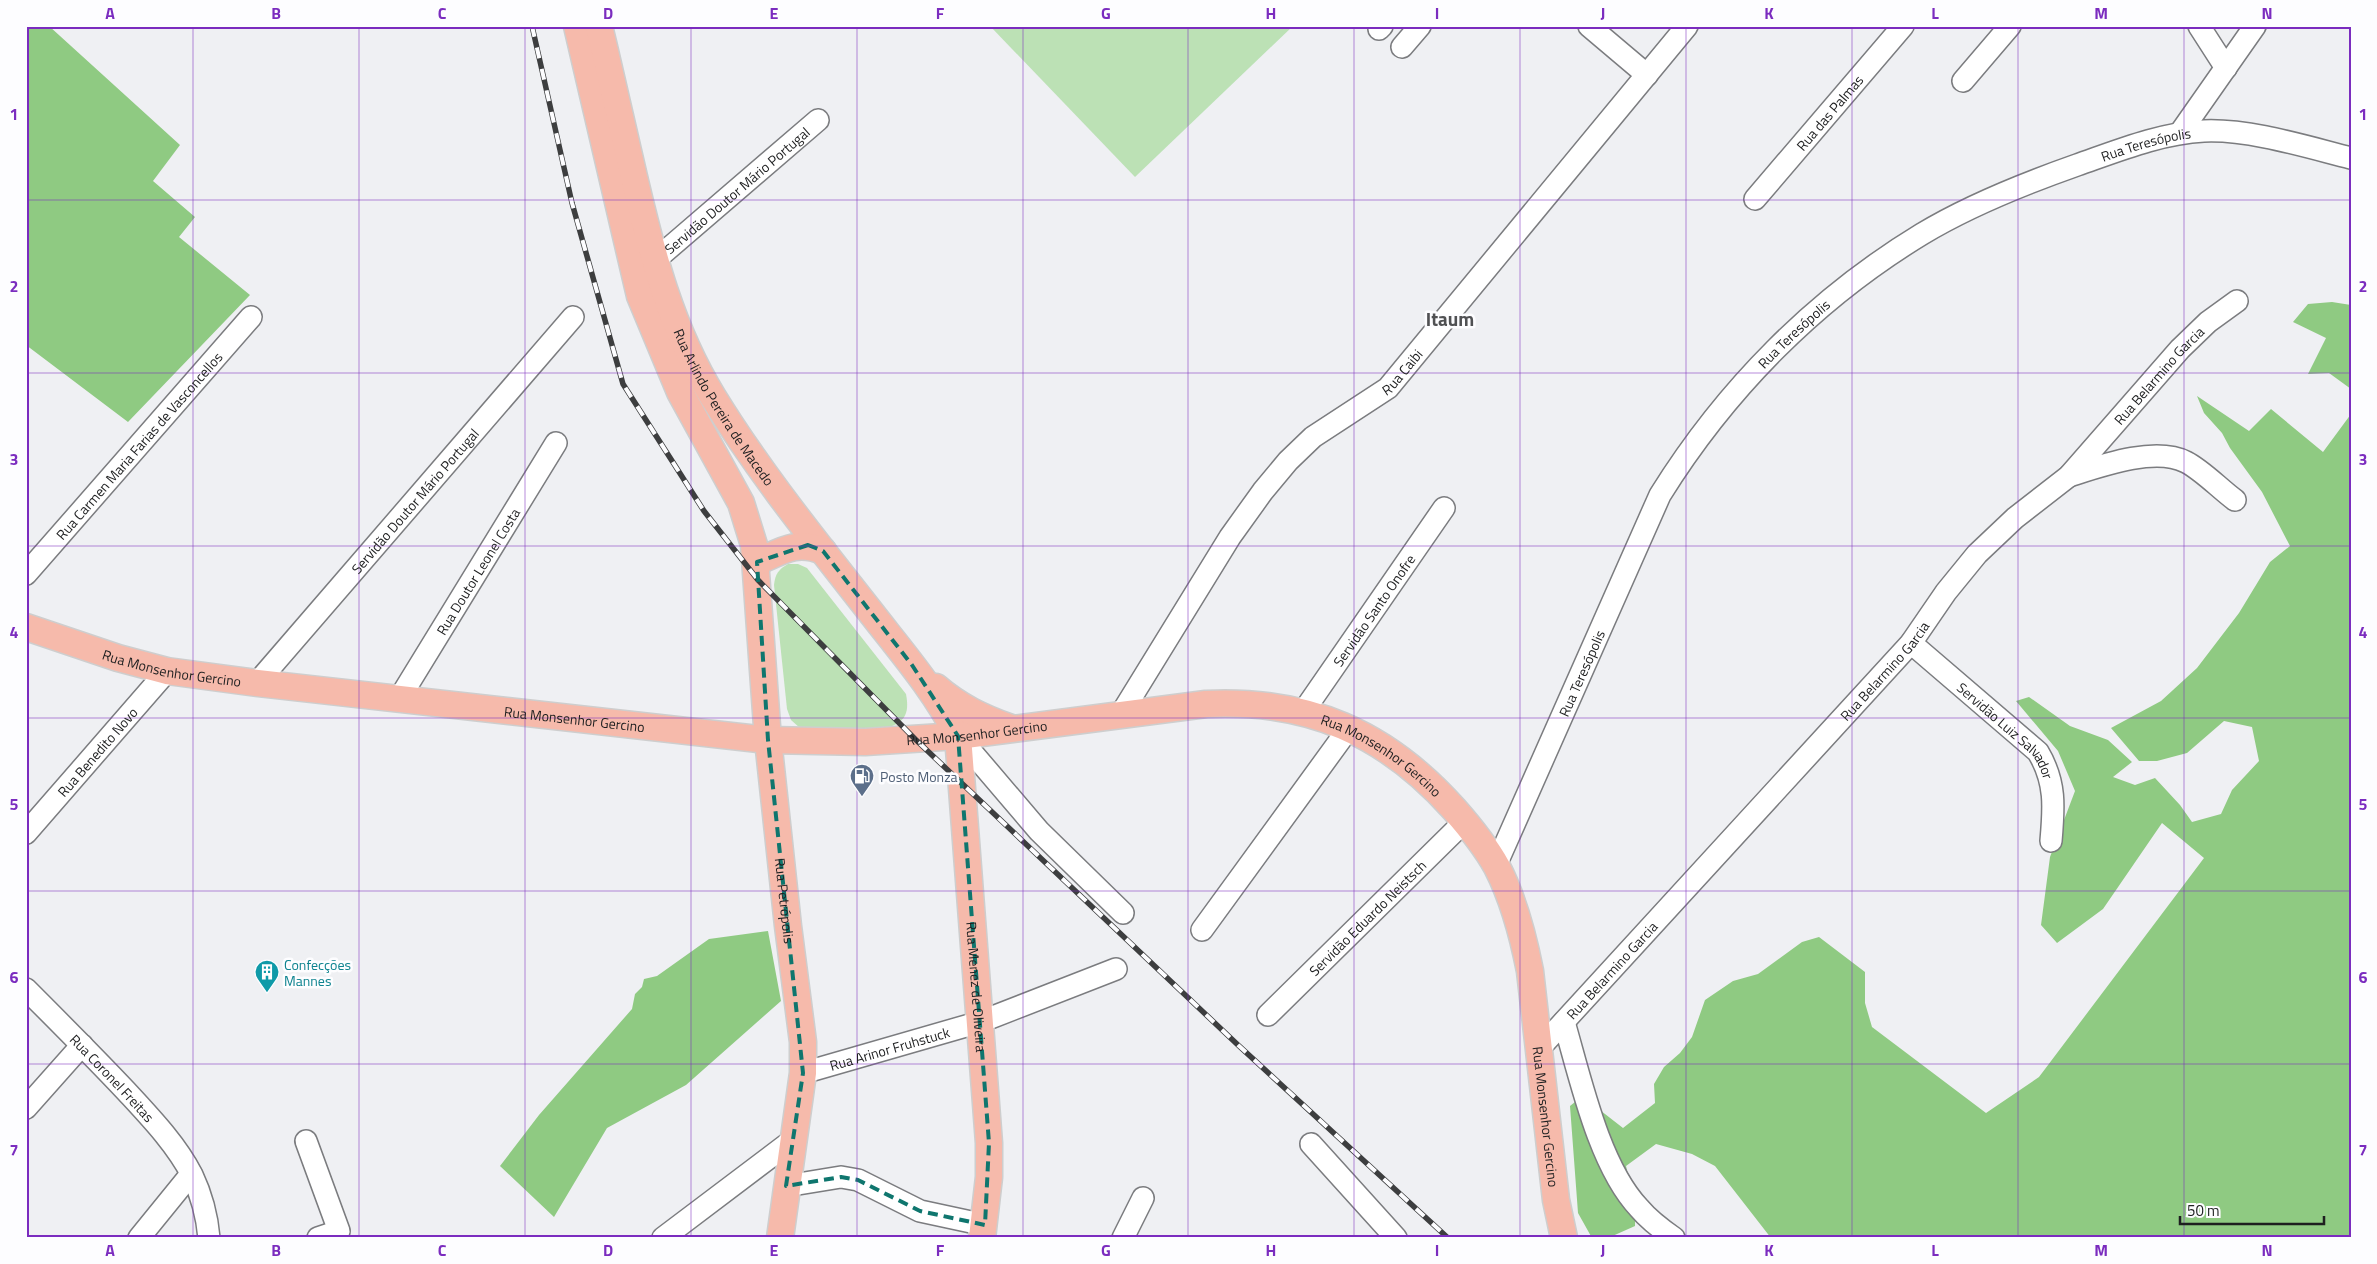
<svg xmlns="http://www.w3.org/2000/svg" width="2377" height="1264" font-family="'Titillium Web',sans-serif">
<style>
.green{fill:#bce1b5}
.forest{fill:#8fca82}
.lines{fill:none;stroke-linecap:round;stroke-linejoin:round}
.minor-casing{stroke:#7b7c7f;stroke-width:24}
.major-casing{stroke:#cecece;stroke-width:29}
.minor{stroke:#fff;stroke-width:21}
.major{stroke:#f6baab;stroke-width:26}
.rail-casing{stroke:#3d3e3f;stroke-width:5.5}
.rail{stroke:#fdfdff;stroke-width:4;stroke-dasharray:11;stroke-linecap:butt}
.marked{fill:none;stroke:#0f766e;stroke-width:4;stroke-dasharray:10 6;stroke-linejoin:round}
.grid{fill:none;stroke:#7b2cbf;stroke-width:1;stroke-opacity:0.55}
.labels{text-anchor:middle;dominant-baseline:central;stroke-width:5;stroke-linejoin:round;paint-order:stroke}
.street-label{font-size:14px;fill:#1e1f20;stroke:#fdfdff}
.service-label{font-size:14px;fill:#4e5e75;stroke:#fdfdff;text-anchor:start}
.culture-label{font-size:14px;fill:#0d838f;stroke:#fdfdff;text-anchor:start}
.district-label{font-size:19px;font-weight:bold;fill:#505153;stroke:#fdfdff}
.neatline{fill:none;stroke:#7b2cbf;stroke-width:2}
.grid-label{font-size:16px;text-anchor:middle;font-weight:bold;fill:#7b2cbf}
</style>
<rect width="100%" height="100%" fill="#eff0f3"/>
<!-- green -->
<g class="green">
<polygon points="990,26 1293,26 1135,177"/>
<path d="M788,564H798L807,568L906,694C910,715 904,723 884,729L800,728L791,720L787,709L774,585C775,574 779,569 788,564Z"/>
</g>
<!-- forest -->
<g class="forest">
<polygon points="26,26 49,26 180,145 153,181 195,217 179,237 250,295 128,422 26,345"/>
<polygon points="2332,302 2351,305 2351,389 2329,373 2308,374 2326,338 2293,322 2308,304"/>
<polygon points="2197,396 2249,431 2271,409 2323,452 2351,414 2351,1238 1771,1238 1715,1166 1692,1154 1656,1144 1626,1166 1635,1204 1635,1226 1608,1238 1592,1238 1578,1213 1570,1106 1580,1098 1596,1107 1623,1128 1655,1103 1654,1084 1664,1067 1680,1053 1692,1037 1705,1000 1733,981 1758,974 1802,942 1819,937 1865,972 1865,1003 1872,1027 1986,1113 2039,1077 2204,858 2162,823 2103,909 2057,943 2041,925 2050,857 2075,791 2058,751 2016,701 2029,697 2070,726 2108,740 2132,762 2113,777 2135,785 2155,778 2180,805 2192,822 2221,814 2232,790 2259,761 2252,727 2224,721 2187,753 2157,761 2139,761 2111,728 2161,701 2197,668 2239,613 2270,562 2290,546 2262,492 2230,448 2222,433 2204,413"/>
<polygon points="768,931 781,1001 686,1085 607,1128 554,1217 500,1166 539,1115 632,1009 635,994 642,987 644,979 657,976 709,939"/>
</g>
<g class="lines">
<defs>
<g id="minor">
<polyline points="1589,26 1647,75"/>
<polyline points="2199,26 2226,68"/>
<polyline points="1379,29 1382,26"/>
<polyline points="1402,47 1420,26"/>
<polyline points="1963,81 2010,26"/>
<polyline points="2180,133 2255,26"/>
<path id="s1" d="M1755,199L1903,26"/>
<path id="s2" d="M654,261L818,120"/>
<path d="M2069,476C2100,466 2155,446 2186,462C2202,470 2220,489 2235,500"/>
<path id="s3" d="M26,574L251,317"/>
<path id="s4" d="M1911,643L2038,752C2056,782 2054,807 2051,841"/>
<path id="s5" d="M257,683L573,317"/>
<path id="s6" d="M399,699L556,443"/>
<path id="s7" d="M1303,712L1444,508"/>
<path id="s8" d="M1121,714L1230,537L1263,491L1288,461L1313,437L1388,388L1687,26"/>
<polyline points="958,736 1039,831 1123,913"/>
<path id="s9" d="M26,833L167,671"/>
<path id="s10" d="M1496,865L1660,495C1726,389 1815,299 1922,234C1970,205 2023,184 2077,165C2117,151 2161,133 2204,131C2250,129 2307,147 2351,158"/>
<polyline points="1202,930 1349,728"/>
<path id="s11" d="M26,989C60,1023 93,1056 126,1091C150,1117 176,1144 192,1175C202,1196 207,1215 209,1238"/>
<path id="s12" d="M1268,1015L1465,821"/>
<path d="M1564,1022C1580,1077 1599,1166 1639,1208C1649,1220 1661,1229 1674,1238"/>
<path id="s13" d="M1537,1051L1911,643L1946,592L1977,554L2015,518L2069,476L2180,349L2208,322L2237,301"/>
<path id="s14" d="M803,1073L980,1022L1116,969"/>
<polyline points="26,1108 82,1045"/>
<polyline points="306,1141 339,1231 318,1238"/>
<polyline points="1311,1144 1396,1238"/>
<polyline points="786,1186 841,1177 858,1180 920,1211 985,1225"/>
<polyline points="139,1238 191,1174"/>
<polyline points="663,1238 794,1139"/>
<polyline points="1123,1238 1143,1198"/>
</g>
<g id="major">
<path id="s15" d="M577,26L640,296L680,392L741,503L754,545L768,740L788,926L803,1042V1073L780,1238"/>
<path id="s16" d="M599,26C611,76 622,126 634,177C652,254 671,329 713,397C759,472 815,541 869,610C900,650 935,690 958,736L989,1143V1177L982,1238"/>
<path d="M757,562C782,551 796,540 823,551"/>
<path id="s17" d="M26,627L118,658L167,671L257,683L768,740L865,742L958,736L1206,704C1309,699 1386,733 1454,809C1469,826 1486,847 1497,867C1514,900 1523,935 1530,971L1556,1200L1564,1238"/>
<path d="M936,687C959,707 983,718 1011,728"/>
</g>
</defs>
<!-- minor casing -->
<use href="#minor" class="minor-casing"/>
<!-- major casing -->
<use href="#major" class="major-casing"/>
<!-- minor -->
<use href="#minor" class="minor"/>
<!-- major -->
<use href="#major" class="major"/>
<defs>
<polyline id="rail" points="532,26 572,203 623,384 704,511 758,580 915,739 1238,1045 1448,1238"/>
</defs>
<!-- rail casing -->
<use href="#rail" class="rail-casing"/>
<!-- rail -->
<use href="#rail" class="rail"/>
</g>
<!-- marked area -->
<path class="marked" d="M808,545L823,551L912,665L958,736L989,1143L985,1225L920,1211L858,1180L841,1177L786,1186L803,1073L768,740L757,562Z"/>
<!-- grid -->
<path class="grid" d="M193,26V1238M359,26V1238M525,26V1238M691,26V1238M857,26V1238M1023,26V1238M1188,26V1238M1354,26V1238M1520,26V1238M1686,26V1238M1852,26V1238M2018,26V1238M2184,26V1238M26,200H2351M26,373H2351M26,546H2351M26,718H2351M26,891H2351M26,1064H2351"/>
<!-- icons -->
<defs>
<symbol id="fuel-pin" viewBox="-11 -11 22 30"><path d="M0 17L-7.5 6A9.5 9.5 0 1 1 7.5 6Z" fill="#5c6f8a" stroke="#fdfdff"/><path d="M-5.5-6h7V0h2V4h1.3V-2.5L3-4.5l.8-.8L6-3V5H2.5V1h-1V6h-7ZM-4.2-4.7v3.2H.2V-4.7Z" fill="#fff"/></symbol>
<symbol id="building-pin" viewBox="-11 -11 22 30"><path d="M0 17L-7.5 6A9.5 9.5 0 1 1 7.5 6Z" fill="#0f9aa8" stroke="#fdfdff"/><path d="M-4-6H4V6H1V3H-1V6H-4ZM-2.5-4.3h1.7v1.8h-1.7ZM.8-4.3h1.7v1.8H.8ZM-2.5-1h1.7V.8h-1.7ZM.8-1h1.7V.8H.8Z" fill="#fff"/></symbol>
</defs>
<g fill-rule="evenodd">
<use href="#fuel-pin" x="848" y="762" width="28" height="38"/>
<use href="#building-pin" x="253" y="958" width="28" height="38"/>
</g>
<g class="labels">
<!-- street labels -->
<g class="street-label">
<text stroke="none"><textPath href="#s1" startOffset="114">Rua das Palmas</textPath></text>
<text stroke="none"><textPath href="#s10" startOffset="1020">Rua Teresópolis</textPath></text>
<text stroke="none"><textPath href="#s2" startOffset="109">Servidão Doutor Mário Portugal</textPath></text>
<text stroke="none"><textPath href="#s10" startOffset="615">Rua Teresópolis</textPath></text>
<text stroke="none"><textPath href="#s8" startOffset="449">Rua Caibi</textPath></text>
<text stroke="none"><textPath href="#s13" startOffset="920">Rua Belarmino Garcia</textPath></text>
<text stroke="none"><textPath href="#s16" startOffset="404">Rua Arlindo Pereira de Macedo</textPath></text>
<text stroke="none"><textPath href="#s3" startOffset="171">Rua Carmen Maria Farias de Vasconcellos</textPath></text>
<text stroke="none"><textPath href="#s5" startOffset="241">Servidão Doutor Mário Portugal</textPath></text>
<text stroke="none"><textPath href="#s6" startOffset="150">Rua Doutor Leonel Costa</textPath></text>
<text stroke="none"><textPath href="#s7" startOffset="124">Servidão Santo Onofre</textPath></text>
<text stroke="none"><textPath href="#s17" startOffset="152">Rua Monsenhor Gercino</textPath></text>
<text stroke="none"><textPath href="#s13" startOffset="515">Rua Belarmino Garcia</textPath></text>
<text stroke="none"><textPath href="#s10" startOffset="210">Rua Teresópolis</textPath></text>
<text stroke="none"><textPath href="#s17" startOffset="558">Rua Monsenhor Gercino</textPath></text>
<text stroke="none"><textPath href="#s17" startOffset="962">Rua Monsenhor Gercino</textPath></text>
<text stroke="none"><textPath href="#s4" startOffset="130">Servidão Luiz Salvador</textPath></text>
<text stroke="none"><textPath href="#s9" startOffset="108">Rua Benedito Novo</textPath></text>
<text stroke="none"><textPath href="#s17" startOffset="1381">Rua Monsenhor Gercino</textPath></text>
<text stroke="none"><textPath href="#s15" startOffset="909">Rua Petrópolis</textPath></text>
<text stroke="none"><textPath href="#s12" startOffset="139">Servidão Eduardo Neistsch</textPath></text>
<text stroke="none"><textPath href="#s13" startOffset="110">Rua Belarmino Garcia</textPath></text>
<text stroke="none"><textPath href="#s16" startOffset="1060">Rua Menez de Oliveira</textPath></text>
<text stroke="none"><textPath href="#s14" startOffset="90">Rua Arinor Fruhstuck</textPath></text>
<text stroke="none"><textPath href="#s11" startOffset="124">Rua Coronel Freitas</textPath></text>
<text stroke="none"><textPath href="#s17" startOffset="1801">Rua Monsenhor Gercino</textPath></text>
</g>
<!-- service labels -->
<g class="service-label">
<text x="880" y="776">Posto Monza</text>
</g>
<!-- culture labels -->
<g class="culture-label">
<text x="284" y="964">Confecções<tspan x="284" dy="16">Mannes</tspan></text>
</g>
<!-- district labels -->
<g class="district-label">
<text x="1450" y="318">Itaum</text>
</g>
</g>
<!-- border -->
<rect width="2377" height="1264" fill="none" stroke="#fdfdff" stroke-width="55"/>
<!-- scale -->
<path d="M2180 1216v8h144v-8" fill="none" stroke="#1e1f20" stroke-width="2.5"/>
<text x="2187" y="1216" font-size="15" fill="#1e1f20" stroke="#fdfdff" stroke-width="4" paint-order="stroke">50 m</text>
<rect x="28" y="28" width="2322" height="1208" class="neatline"/>
<g class="grid-label">
<text x="110" y="19">A</text>
<text x="276" y="19">B</text>
<text x="442" y="19">C</text>
<text x="608" y="19">D</text>
<text x="774" y="19">E</text>
<text x="940" y="19">F</text>
<text x="1106" y="19">G</text>
<text x="1271" y="19">H</text>
<text x="1437" y="19">I</text>
<text x="1603" y="19">J</text>
<text x="1769" y="19">K</text>
<text x="1935" y="19">L</text>
<text x="2101" y="19">M</text>
<text x="2267" y="19">N</text>
<text x="14" y="120">1</text>
<text x="2363" y="120">1</text>
<text x="14" y="292">2</text>
<text x="2363" y="292">2</text>
<text x="14" y="465">3</text>
<text x="2363" y="465">3</text>
<text x="14" y="638">4</text>
<text x="2363" y="638">4</text>
<text x="14" y="810">5</text>
<text x="2363" y="810">5</text>
<text x="14" y="983">6</text>
<text x="2363" y="983">6</text>
<text x="14" y="1156">7</text>
<text x="2363" y="1156">7</text>
<text x="110" y="1256">A</text>
<text x="276" y="1256">B</text>
<text x="442" y="1256">C</text>
<text x="608" y="1256">D</text>
<text x="774" y="1256">E</text>
<text x="940" y="1256">F</text>
<text x="1106" y="1256">G</text>
<text x="1271" y="1256">H</text>
<text x="1437" y="1256">I</text>
<text x="1603" y="1256">J</text>
<text x="1769" y="1256">K</text>
<text x="1935" y="1256">L</text>
<text x="2101" y="1256">M</text>
<text x="2267" y="1256">N</text>
</g>
</svg>
